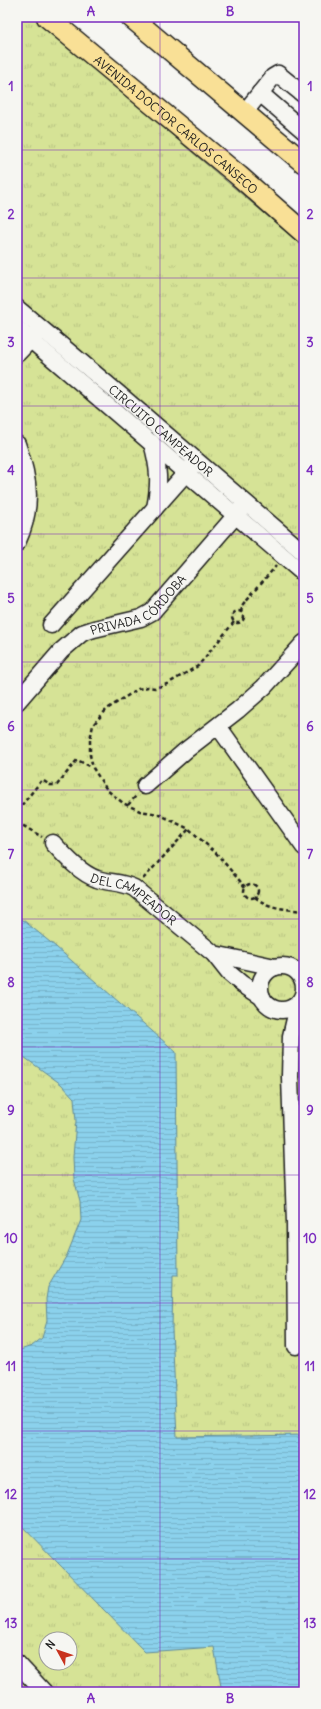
<svg xmlns="http://www.w3.org/2000/svg" width="321" height="1709" font-family="Delius,sans-serif">
<style>
.grass{fill:url(#grass-tufts);stroke:#798059;fill-rule:evenodd}
.water{fill:url(#water-rules);stroke:#5f8999}
.lines{fill:none;stroke-linecap:round;stroke-linejoin:round}
.minor-casing{stroke:#1c1c1c;stroke-width:19}
.major-casing{stroke:#1c1c1c;stroke-width:23}
.path{stroke:#1c1c1c;stroke-width:2.5;stroke-dasharray:4 3;stroke-linecap:butt}
.minor{stroke:#f6f6f2;stroke-width:16}
.major{stroke:#f9e096;stroke-width:20}
.grid{fill:none;stroke:#7b2cbf;stroke-width:1;stroke-opacity:0.55}
.labels{text-anchor:middle;dominant-baseline:central;stroke-width:4;stroke-linejoin:round;paint-order:stroke}
.street-label{font-size:12px;fill:#1c1c1c;stroke:#f6f6f2}
.neatline{fill:none;stroke:#7b2cbf;stroke-width:1.5}
.grid-label{font-size:13px;text-anchor:middle;font-weight:bold;fill:#7b2cbf}
</style>
<defs>
<pattern id="grass-tufts" width="24" height="20" patternUnits="userSpaceOnUse"><rect width="24" height="20" fill="#d6e396"/><path d="M3 7l-1-3M5 7V3M7 7l1-3M15 17l-1-3M17 17v-4M19 17l1-3" fill="none" stroke="#b7c281"/></pattern>
<pattern id="water-rules" width="6" height="5" patternUnits="userSpaceOnUse"><rect width="6" height="5" fill="#8bd1ec"/><path d="M0 2.5h6" fill="none" stroke="#77b3ca"/></pattern>
</defs>
<rect width="100%" height="100%" fill="#f6f6f2"/>
<filter id="ink" filterUnits="userSpaceOnUse"><feTurbulence type="fractalNoise" baseFrequency=".025" numOctaves="2"/><feDisplacementMap in="SourceGraphic" scale="8" xChannelSelector="R" yChannelSelector="G"/><feConvolveMatrix kernelMatrix="1 2 1 2 8 2 1 2 1" color-interpolation-filters="sRGB"/></filter>
<g filter="url(#ink)">
<!-- grass -->
<path class="grass" d="M17,17H33L304,247V1692H17ZM46,1639H70V1663H46Z"/>
<!-- water -->
<polygon class="water" points="17,915 56,947 176,1052 178,1275 173,1275 172,1329 177,1437 304,1435 304,1692 222,1692 214,1647 145,1652 17,1521 17,1351 32,1346 42,1338 47,1321 46,1299 48,1287 67,1255 81,1220 80,1201 74,1179 73,1157 76,1121 74,1098 61,1084 17,1052"/>
<g class="lines">
<defs>
<g id="minor">
<polyline points="260,93 304,131"/>
<polyline points="244,113 273,77 278,74 304,95"/>
<path id="s1" d="M17,308L119,394L304,553"/>
<polyline points="17,328 304,574"/>
<polyline points="17,354 38,332"/>
<path d="M152,443C159,468 160,483 155,508"/>
<path d="M17,444C30,480 33,508 17,543"/>
<polyline points="51,625 193,465"/>
<path id="s2" d="M17,702L61,651L82,633L94,629L141,618L152,612L242,508"/>
<polyline points="218,726 304,847"/>
<polyline points="145,786 185,751 238,710 264,687 304,643"/>
<path id="s3" d="M53,843C65,856 80,873 97,879C110,883 122,882 134,888L214,954L229,973L242,984L262,997"/>
<polyline points="214,954 275,967"/>
<circle cx="282" cy="988" r="22"/>
<polyline points="296,1346 295,1223 290,1077 291,1036 299,1002"/>
<polyline points="17,1663 44,1692"/>
</g>
<g id="major">
<path id="s4" d="M47,17L239,176L304,233"/>
<polyline points="131,17 304,163"/>
</g>
</defs>
<!-- minor casing -->
<use href="#minor" class="minor-casing"/>
<!-- major casing -->
<use href="#major" class="major-casing"/>
<!-- path -->
<g class="path">
<circle cx="238" cy="617" r="6"/>
<polyline points="241,612 243,604 276,566"/>
<polyline points="234,622 198,666 167,684 155,688 148,687 138,689 107,709 93,725 90,740 90,755 93,768 107,790 123,803 140,811 158,814 189,829 216,853 245,887"/>
<polyline points="128,805 136,796"/>
<polyline points="17,811 42,780 50,785 57,785 77,760 92,767"/>
<polyline points="17,822 42,837"/>
<polyline points="143,879 189,829"/>
<circle cx="251" cy="891" r="7"/>
<path d="M255,897C269,909 286,909 304,911"/>
</g>
<!-- minor -->
<use href="#minor" class="minor"/>
<!-- major -->
<use href="#major" class="major"/>
</g>
</g>
<!-- grid -->
<path class="grid" d="M160,17V1692M17,150H304M17,278H304M17,406H304M17,534H304M17,662H304M17,790H304M17,919H304M17,1047H304M17,1175H304M17,1303H304M17,1431H304M17,1559H304"/>
<g class="labels">
<!-- street labels -->
<g class="street-label">
<text stroke="none"><textPath href="#s4" startOffset="168">AVENIDA DOCTOR CARLOS CANSECO</textPath></text>
<text stroke="none"><textPath href="#s1" startOffset="189">CIRCUITO CAMPEADOR</textPath></text>
<text stroke="none"><textPath href="#s2" startOffset="160">PRIVADA CÓRDOBA</textPath></text>
<text stroke="none"><textPath href="#s3" startOffset="100">DEL CAMPEADOR</textPath></text>
</g>
</g>
<!-- margin -->
<rect width="321" height="1709" fill="none" stroke="#f6f6f2" stroke-width="44"/>
<!-- north arrow -->
<g transform="translate(58 1651) rotate(310)"><circle r="19" fill="#f6f6f2" stroke="#9f9f9c"/>
<path d="M0-3L7 15L0 10L-7 15Z" fill="#c8321e"/>
<text y="-6" font-size="11" font-weight="bold" text-anchor="middle" fill="#1c1c1c">N</text>
</g>
<rect x="22" y="22" width="277" height="1665" class="neatline"/>
<g class="grid-label">
<text x="91" y="16">A</text>
<text x="230" y="16">B</text>
<text x="11" y="91">1</text>
<text x="310" y="91">1</text>
<text x="11" y="219">2</text>
<text x="310" y="219">2</text>
<text x="11" y="347">3</text>
<text x="310" y="347">3</text>
<text x="11" y="475">4</text>
<text x="310" y="475">4</text>
<text x="11" y="603">5</text>
<text x="310" y="603">5</text>
<text x="11" y="731">6</text>
<text x="310" y="731">6</text>
<text x="11" y="859">7</text>
<text x="310" y="859">7</text>
<text x="11" y="987">8</text>
<text x="310" y="987">8</text>
<text x="11" y="1115">9</text>
<text x="310" y="1115">9</text>
<text x="11" y="1243">10</text>
<text x="310" y="1243">10</text>
<text x="11" y="1371">11</text>
<text x="310" y="1371">11</text>
<text x="11" y="1499">12</text>
<text x="310" y="1499">12</text>
<text x="11" y="1628">13</text>
<text x="310" y="1628">13</text>
<text x="91" y="1703">A</text>
<text x="230" y="1703">B</text>
</g>
</svg>
